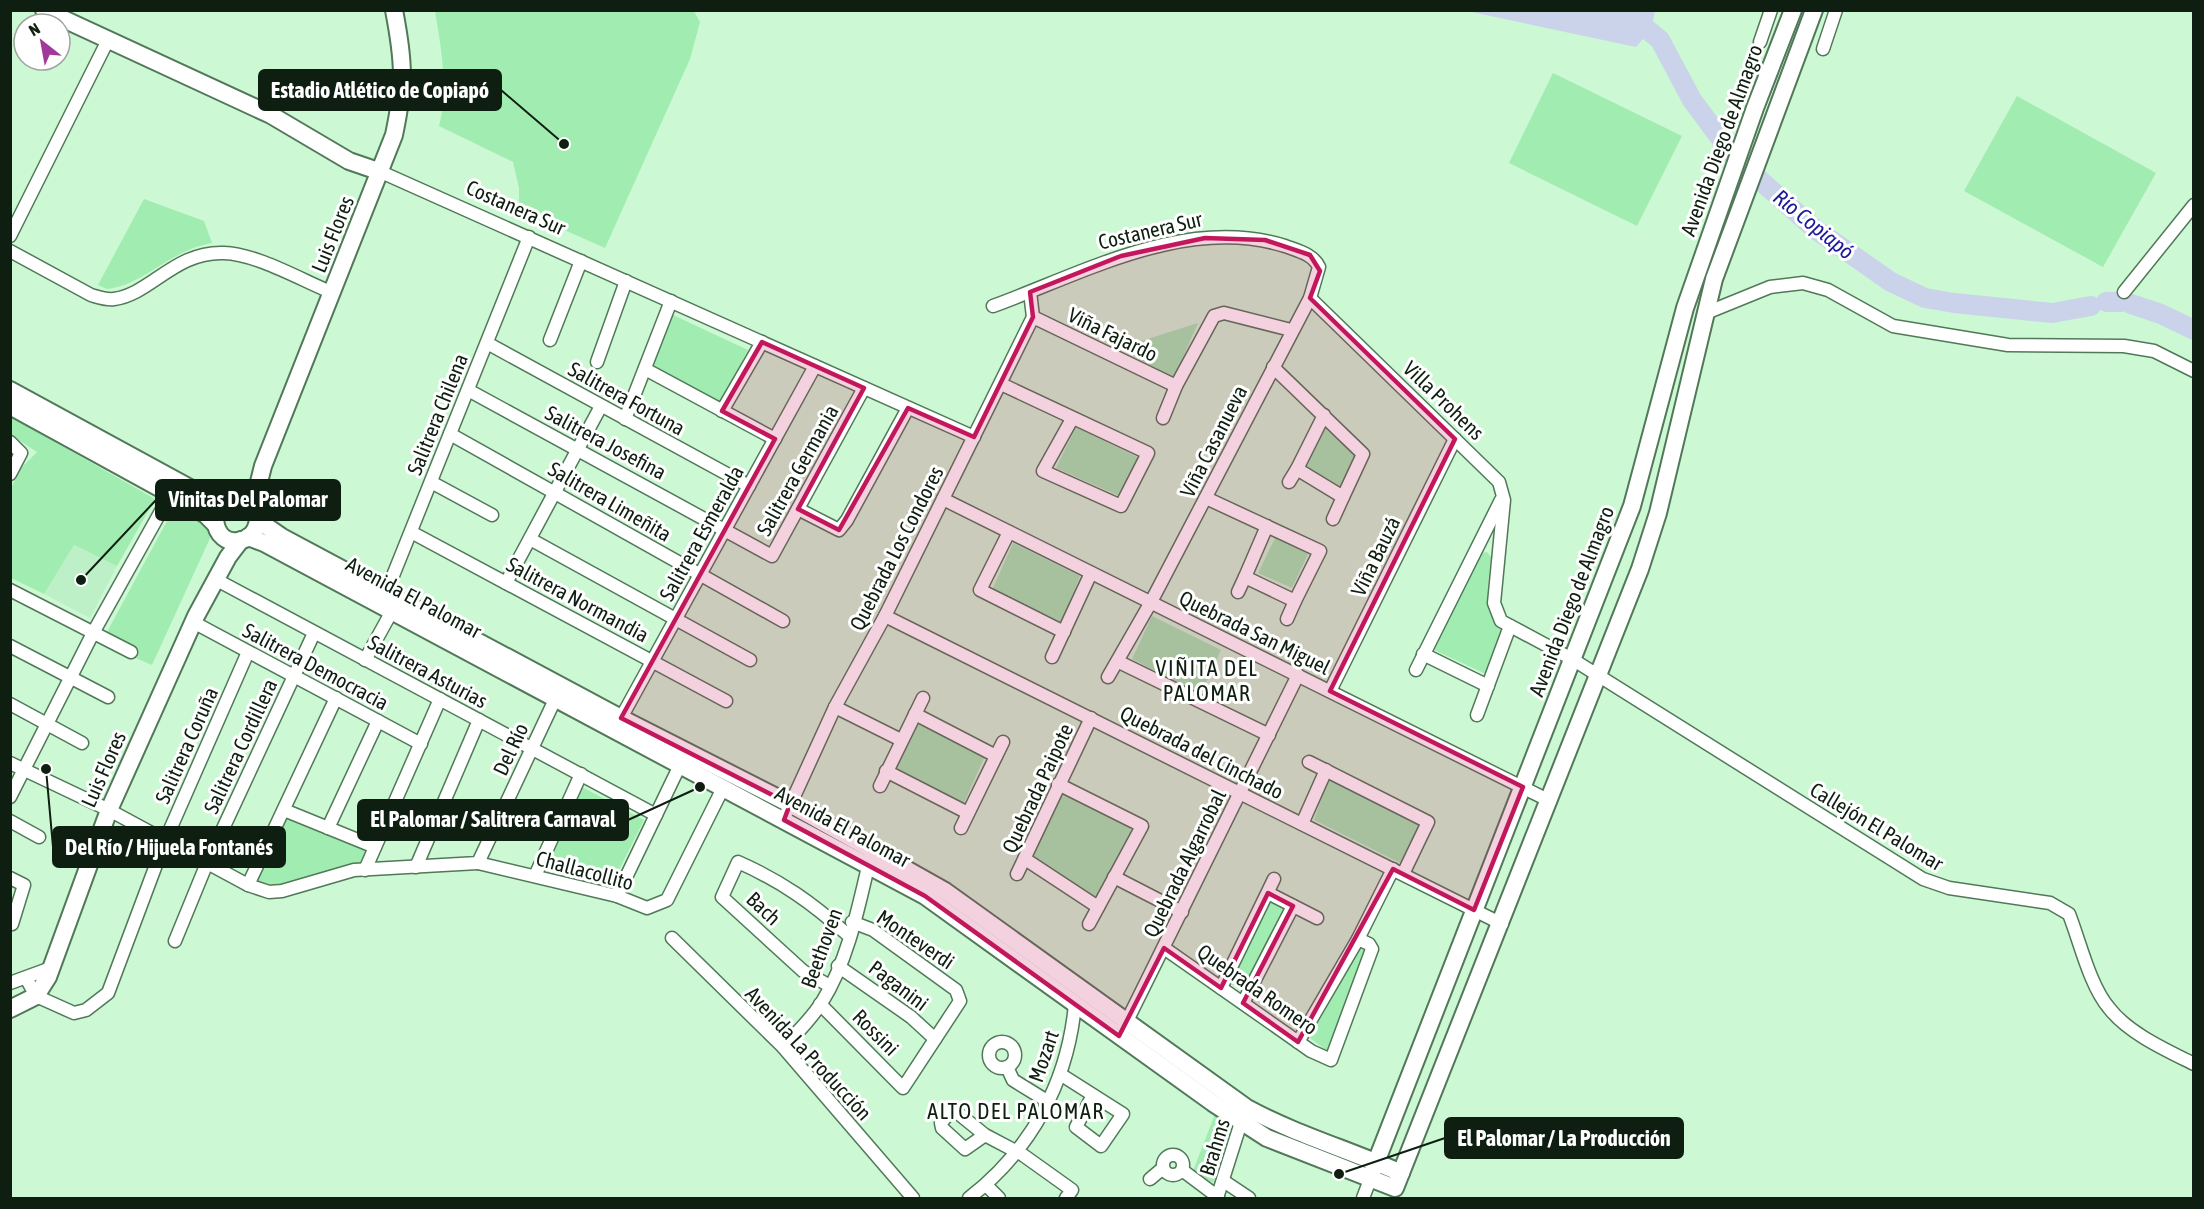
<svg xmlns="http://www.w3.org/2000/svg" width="2204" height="1209" font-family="'Asap Condensed',sans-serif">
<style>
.built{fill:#bef0c7}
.green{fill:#a1ecb0}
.water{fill:#cad3ea}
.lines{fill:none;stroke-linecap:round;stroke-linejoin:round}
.river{stroke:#cad3ea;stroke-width:20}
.street-casing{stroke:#517859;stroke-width:15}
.secondary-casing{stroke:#517859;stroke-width:20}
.street{stroke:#fff;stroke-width:12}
.secondary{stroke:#fff;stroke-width:16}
.marked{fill:#c2185b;fill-opacity:0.2;stroke:#c2185b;stroke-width:4.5;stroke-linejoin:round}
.labels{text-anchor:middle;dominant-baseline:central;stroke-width:6;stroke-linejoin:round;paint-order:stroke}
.street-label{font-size:21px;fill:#0e1e11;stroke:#fff}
.water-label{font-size:22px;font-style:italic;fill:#1b199b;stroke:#fff}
.neighbourhood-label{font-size:22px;letter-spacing:1.5px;fill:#0e1e11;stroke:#fff}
.leader{fill:none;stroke:#0e1e11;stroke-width:2}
.callout-dot{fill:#0e1e11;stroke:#fff;stroke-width:2}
.callout{fill:#0e1e11;stroke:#0e1e11;stroke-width:2}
.callout-label{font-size:22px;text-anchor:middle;font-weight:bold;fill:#fff}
</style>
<rect width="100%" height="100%" fill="#cdf8d4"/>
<!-- built -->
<polygon class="built" points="74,545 117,566 90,618 44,594"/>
<!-- green -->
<g class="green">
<path d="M435,11H694L700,22L690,59L605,248L519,210V188L513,162L439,126C449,89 441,48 435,11Z"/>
<polygon points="1553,73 1682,136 1637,226 1509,163"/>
<polygon points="2017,96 2156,173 2103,267 1964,191"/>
<path d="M144,199L204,221L212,243C170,250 144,285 107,289L98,285Z"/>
<polygon points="673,315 748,350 721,402 653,366"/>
<polygon points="1198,323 1174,378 1119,348"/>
<polygon points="11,417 155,499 117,566 74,545 44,594 11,578 11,488 21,468 37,452 11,435"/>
<polygon points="1326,425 1357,455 1341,487 1306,466"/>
<polygon points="1076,427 1139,458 1119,496 1056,468"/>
<polygon points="174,508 203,524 211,536 152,665 136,658 139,650 107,632"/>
<polygon points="1275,538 1309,552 1292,588 1258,573"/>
<polygon points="1013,543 1080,576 1062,622 992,590"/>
<path d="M1487,552L1491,557C1489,582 1481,609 1501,629L1486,674L1434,650L1481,553Z"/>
<polygon points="1152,616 1221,650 1201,694 1132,659"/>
<polygon points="916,723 984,758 964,803 896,768"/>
<polygon points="1328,778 1421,824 1402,864 1314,820"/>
<polygon points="582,787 644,820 612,884 545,867"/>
<polygon points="1063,793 1128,826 1132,832 1099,896 1091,897 1034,857 1033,850 1056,799"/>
<polygon points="284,815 366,848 362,863 269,887 255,881"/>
<polygon points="1271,899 1285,906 1243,991 1230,983"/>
<polygon points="1365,946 1367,951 1327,1051 1310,1038 1358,950"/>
<polygon points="1215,1114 1235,1124 1213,1183 1193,1171"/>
</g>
<!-- water -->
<polygon class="water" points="1467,11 1655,10 1655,11 1651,30 1636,47"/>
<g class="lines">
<!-- river -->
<g class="river">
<polyline points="1611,10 1636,20 1660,40 1692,100 1735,158 1815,229 1891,282 1925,298 1954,303 2052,313 2091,306"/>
<polyline points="2106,302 2121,302"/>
<polyline points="2131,304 2161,314 2194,330"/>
</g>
<defs>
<g id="street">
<polyline points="1760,42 1771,10"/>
<polyline points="1823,49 1836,10"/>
<polyline points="381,172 974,437"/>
<polyline points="10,236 108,40"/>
<path d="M10,251L91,295C98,297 106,300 114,299C151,294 175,251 224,253C257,254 301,280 333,293"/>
<polyline points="2124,292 2194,205"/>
<path d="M1310,298L1499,482L1504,500L1494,603L1501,621L1572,659L1923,879L1949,888L2050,903L2069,914C2080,942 2090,986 2109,1008C2128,1033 2166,1050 2194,1064"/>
<path d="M993,306C1084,273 1186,215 1285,246C1298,251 1313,254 1319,267L1310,298L1151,602L1108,677"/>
<polyline points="1706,313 1770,287 1803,283 1828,290 1893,326 2008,345 2124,346 2154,351 2194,371"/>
<polyline points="1033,317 1176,386 1214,316 1224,313 1291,330"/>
<polyline points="550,340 581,261"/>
<polyline points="487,343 749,486"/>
<polyline points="597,362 626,281"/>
<polyline points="1273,367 1363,454 1343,497 1297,469 1324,415"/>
<polyline points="645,369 775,439"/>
<polyline points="1001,384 1148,453 1121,506 1043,471 1072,419"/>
<polyline points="468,390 772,556 864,388"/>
<polyline points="722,411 762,342"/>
<polyline points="1163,418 1176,386"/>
<polyline points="625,419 671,301"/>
<polyline points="450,434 783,621"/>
<polyline points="10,442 21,453 10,474"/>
<polyline points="431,482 492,515"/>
<polyline points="1289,482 1297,469"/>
<polyline points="1206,498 1320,551 1295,601 1245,577 1267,526"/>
<polyline points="943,499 1550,801"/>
<polyline points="798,509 839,530 847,520 908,408"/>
<polyline points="1333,519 1343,497"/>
<polyline points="411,532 726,701"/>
<polyline points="1009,532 980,590 1064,632"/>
<polyline points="530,539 750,660"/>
<polyline points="215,579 656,815"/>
<polyline points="506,583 601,406"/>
<polyline points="10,590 131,652"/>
<polyline points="1238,592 1245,577"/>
<polyline points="384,598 529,237"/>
<polyline points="885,616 1502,924"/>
<polyline points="1287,619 1295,601"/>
<polyline points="193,622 421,744"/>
<polyline points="10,646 108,697"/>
<polyline points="1423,654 1488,686"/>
<polyline points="1052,657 1091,573"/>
<polyline points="365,660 392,611"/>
<polyline points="1119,662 1269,735"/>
<polyline points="1416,670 1501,500"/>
<polyline points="1330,691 1455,439"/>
<polyline points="10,704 82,743"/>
<polyline points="835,707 901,740"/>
<polyline points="915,714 996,756"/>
<polyline points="1477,715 1510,626"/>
<polyline points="621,718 815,366"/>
<polyline points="1309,762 1428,822 1403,874"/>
<polyline points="10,763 109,810 248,885 269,892 282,891 354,870 478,863 558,693"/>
<polyline points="886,771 968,813"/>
<polyline points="1058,784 1142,826 1089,924"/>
<polyline points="880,786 923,698"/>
<polyline points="10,797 93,633 170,495"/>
<polyline points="284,810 375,847"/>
<polyline points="787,812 835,707 885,616 1033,317 1030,292"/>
<polyline points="10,821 39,837"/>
<polyline points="1302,824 1326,770"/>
<polyline points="328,828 378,721"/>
<polyline points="961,828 1003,742"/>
<polyline points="1025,859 1098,907"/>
<polyline points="478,863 617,896 647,908 667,900 723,788"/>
<polyline points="416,867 479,720"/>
<polyline points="365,870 440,699"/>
<polyline points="1017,874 1091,718"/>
<polyline points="535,876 581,774"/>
<polyline points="1114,877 1182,912"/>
<polyline points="10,878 24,885 12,924"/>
<polyline points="248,885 336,698"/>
<polyline points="1268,893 1317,918"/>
<polyline points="617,896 680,765"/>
<polyline points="672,938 783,1047 913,1198"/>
<polyline points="175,941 207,863 314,633"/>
<polyline points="1164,948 1311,1051 1331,1060 1372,949 1369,944 1358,939"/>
<polyline points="838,966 911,1017 935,1039"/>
<polyline points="26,978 36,996 74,1013 86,1010 108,993 165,841 248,652"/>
<polyline points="10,983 51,968"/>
<path d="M830,986L803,971L722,897L738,862C783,882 812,903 848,935"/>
<polyline points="1221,988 1274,879"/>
<polyline points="1243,1003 1293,906"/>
<polyline points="820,1004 903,1088 960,1001 956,990 873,930 852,922"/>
<polyline points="1123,1029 1298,675"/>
<polyline points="1298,1042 1358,939 1393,869"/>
<circle cx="1002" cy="1055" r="13"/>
<path d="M783,1047C797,1033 811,1019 822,1002C848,961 859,905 870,858"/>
<polyline points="1007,1067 1013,1080 1047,1101"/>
<polyline points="1060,1074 1123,1114 1101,1146 1076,1127 1093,1095"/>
<polyline points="985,1135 965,1149 942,1128 941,1123 950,1112 959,1114 985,1135 1023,1155 1072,1190 1066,1198"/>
<circle cx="1173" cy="1165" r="10"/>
<polyline points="1182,1170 1218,1197"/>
<polyline points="1150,1179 1163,1168"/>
<polyline points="1225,1182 1249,1198"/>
<polyline points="986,1185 999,1198"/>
<path d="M969,1198C1031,1150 1068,1082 1075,1004"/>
<polyline points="1217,1198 1243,1116"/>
<polyline points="1363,1198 1371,1177"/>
</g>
<g id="secondary">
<polyline points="44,10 271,115 349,161 381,172"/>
<polyline points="10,390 201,494 226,499"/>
<polyline points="10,406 185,502 206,515 215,524"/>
<path d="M256,509L257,490L263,466L394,135C405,83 404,62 394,10"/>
<path d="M258,516C258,526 255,535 245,539C208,555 202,484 247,499L266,526L282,537L621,718L790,804L945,891L1247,1108C1297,1135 1350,1150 1401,1173"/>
<polyline points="248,537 264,543 925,896 1213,1103 1267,1138 1395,1188 1640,569 1658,513 1714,279 1814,10"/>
<polyline points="10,1009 36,996 48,977 109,810 196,616 228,557 241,540"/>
<polyline points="1373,1170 1632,506 1685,308 1755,108 1793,10"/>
</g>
</defs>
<!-- street casing -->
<use href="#street" class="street-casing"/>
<!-- secondary casing -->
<use href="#secondary" class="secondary-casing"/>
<!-- street -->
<use href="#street" class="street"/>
<!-- secondary -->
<use href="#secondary" class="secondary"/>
</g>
<!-- marked area -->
<path class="marked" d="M1205,238L1265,240L1310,255L1320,271L1310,298L1455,439L1330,691L1523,787L1474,910L1393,869L1298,1042L1243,1003L1293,906L1268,893L1221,988L1164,948L1119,1036L925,896L784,820L790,804L621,718L775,439L722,411L762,342L864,388L798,509L839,530L908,408L974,437L1033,317L1030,292L1121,256Z"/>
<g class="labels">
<!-- street labels -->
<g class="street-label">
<text transform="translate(1721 140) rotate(-70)">Avenida Diego de Almagro</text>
<text transform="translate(516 207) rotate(24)">Costanera Sur</text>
<text transform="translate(1150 230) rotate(-13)">Costanera Sur</text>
<text transform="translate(332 234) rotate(-68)">Luis Flores</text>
<text transform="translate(1113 334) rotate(26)">Viña Fajardo</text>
<text transform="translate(627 398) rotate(29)">Salitrera Fortuna</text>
<text transform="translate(1444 400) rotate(44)">Villa Prohens</text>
<text transform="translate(437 414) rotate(-68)">Salitrera Chilena</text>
<text transform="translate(1213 441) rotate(-63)">Viña Casanueva</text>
<text transform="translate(606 442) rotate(28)">Salitrera Josefina</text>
<text transform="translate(797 470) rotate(-61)">Salitrera Germania</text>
<text transform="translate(610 501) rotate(30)">Salitrera Limeñita</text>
<text transform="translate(701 533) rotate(-61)">Salitrera Esmeralda</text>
<text transform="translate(896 548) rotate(-63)">Quebrada Los Condores</text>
<text transform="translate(1375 556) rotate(-64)">Viña Bauzá</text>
<text transform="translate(414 597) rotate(28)">Avenida El Palomar</text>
<text transform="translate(578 599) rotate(28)">Salitrera Normandia</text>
<text transform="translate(1571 601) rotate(-69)">Avenida Diego de Almagro</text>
<text transform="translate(1255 632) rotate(26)">Quebrada San Miguel</text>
<text transform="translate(316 666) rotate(28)">Salitrera Democracia</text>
<text transform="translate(428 671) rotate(28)">Salitrera Asturias</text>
<text transform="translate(186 745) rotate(-66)">Salitrera Coruña</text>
<text transform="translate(240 746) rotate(-65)">Salitrera Cordillera</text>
<text transform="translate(510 749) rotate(-65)">Del Río</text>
<text transform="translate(1202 752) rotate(27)">Quebrada del Cinchado</text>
<text transform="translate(103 769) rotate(-66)">Luis Flores</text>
<text transform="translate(1037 788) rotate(-65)">Quebrada Paipote</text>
<text transform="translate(843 826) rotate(28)">Avenida El Palomar</text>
<text transform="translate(1877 826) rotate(31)">Callejón El Palomar</text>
<text transform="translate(1184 863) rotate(-64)">Quebrada Algarrobal</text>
<text transform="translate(585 870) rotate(15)">Challacollito</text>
<text transform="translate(764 908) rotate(43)">Bach</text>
<text transform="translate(916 939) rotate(34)">Monteverdi</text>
<text transform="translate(821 948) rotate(-70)">Beethoven</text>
<text transform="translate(899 985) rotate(37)">Paganini</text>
<text transform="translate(1258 989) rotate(35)">Quebrada Romero</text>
<text transform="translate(876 1032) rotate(45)">Rossini</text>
<text transform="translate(809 1053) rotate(47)">Avenida La Producción</text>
<text transform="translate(1043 1056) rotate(-71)">Mozart</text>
<text transform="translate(1214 1147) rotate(-73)">Brahms</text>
</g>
<!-- water labels -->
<g class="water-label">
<text transform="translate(1814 224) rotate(39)">Río Copiapó</text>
</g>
<!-- neighbourhood labels -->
<g class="neighbourhood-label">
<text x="1207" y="668">VIÑITA DEL<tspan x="1207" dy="25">PALOMAR</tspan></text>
<text x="1016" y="1111">ALTO DEL PALOMAR</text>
</g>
</g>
<!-- callouts -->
<path class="leader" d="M564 144L501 90M81 580L156 500M700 787L628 820M46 769L53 847M1339 1174L1445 1138"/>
<g class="callout-dot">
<circle cx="564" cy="144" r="6"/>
<circle cx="81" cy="580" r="6"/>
<circle cx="700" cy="787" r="6"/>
<circle cx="46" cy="769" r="6"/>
<circle cx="1339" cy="1174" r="6"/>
</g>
<g class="callout">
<rect x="259" y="70" width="242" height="40" rx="6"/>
<rect x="156" y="480" width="184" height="40" rx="6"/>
<rect x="358" y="800" width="270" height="40" rx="6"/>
<rect x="53" y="827" width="232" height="40" rx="6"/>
<rect x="1445" y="1118" width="238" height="40" rx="6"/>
</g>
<g class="callout-label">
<text x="380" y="98">Estadio Atlético de Copiapó</text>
<text x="248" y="507">Vinitas Del Palomar</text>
<text x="493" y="827">El Palomar / Salitrera Carnaval</text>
<text x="169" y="855">Del Río / Hijuela Fontanés</text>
<text x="1564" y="1146">El Palomar / La Producción</text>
</g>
<!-- border -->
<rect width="2204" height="1209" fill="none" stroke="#0e1e11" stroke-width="24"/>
<!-- north arrow -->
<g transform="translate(42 42) rotate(329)"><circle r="28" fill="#ffffff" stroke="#9fa5a0" stroke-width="1.5"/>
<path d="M0-4.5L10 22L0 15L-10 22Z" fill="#a1399b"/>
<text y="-9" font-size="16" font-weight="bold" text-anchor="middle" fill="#0e1e11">N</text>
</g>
</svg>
